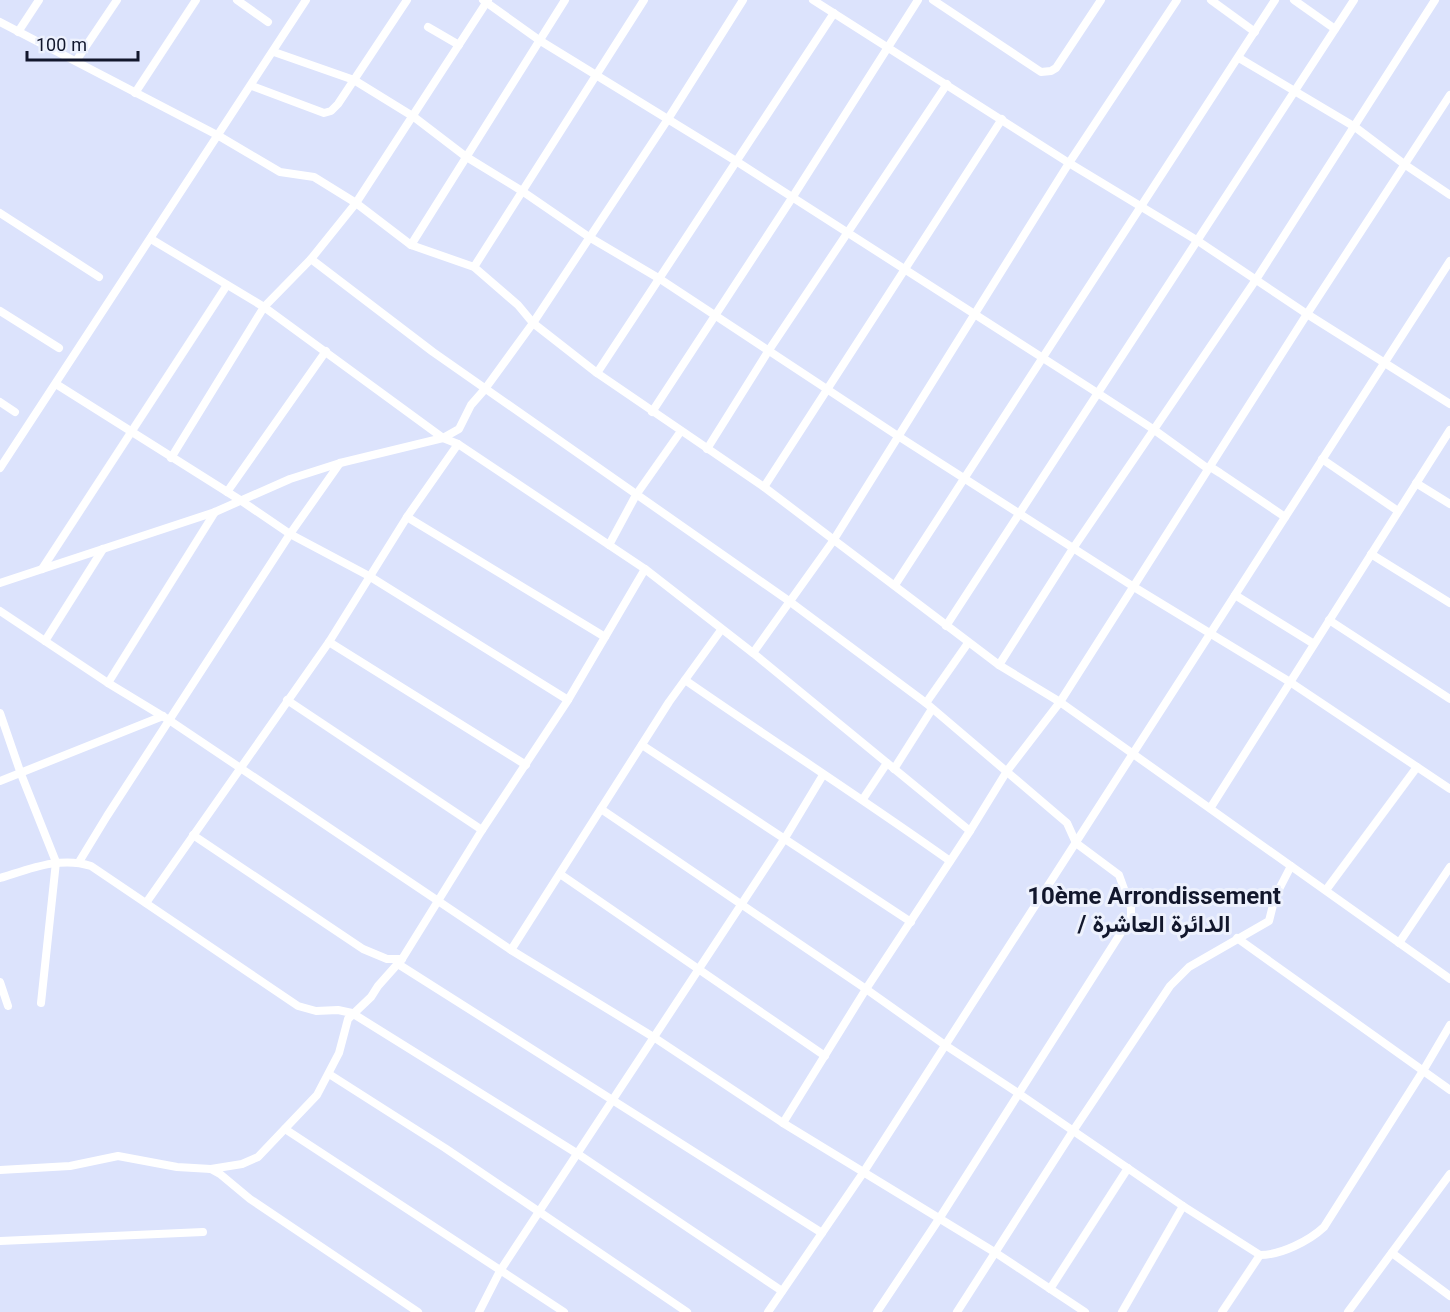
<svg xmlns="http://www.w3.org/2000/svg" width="1450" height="1312" font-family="Georgia,Vazirmatn,serif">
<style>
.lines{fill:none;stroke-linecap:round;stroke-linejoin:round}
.minor{stroke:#fff;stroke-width:8}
.labels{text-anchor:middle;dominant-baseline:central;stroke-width:6;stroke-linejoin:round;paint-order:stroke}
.district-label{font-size:24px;font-weight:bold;fill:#12172c;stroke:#edf1fd}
</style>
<rect width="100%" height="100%" fill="#dce3fc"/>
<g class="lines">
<!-- minor -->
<g class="minor">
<polyline points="237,0 268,22"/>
<polyline points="483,0 539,40 736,161 1096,392 1153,429 1207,468 1212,468 1220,473 1285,517"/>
<polyline points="813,0 1069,163 1198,241 1307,314 1450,404"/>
<polyline points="933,0 1041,72 1051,71 1056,68 1101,0"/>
<polyline points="1211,0 1255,32"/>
<polyline points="1294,0 1335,29"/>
<polyline points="0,22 219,136 280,172 314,177 356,203 411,245 474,267 518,305 533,323 597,373 764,487 999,665 1060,702 1450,979"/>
<polyline points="428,27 459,45"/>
<polyline points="18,32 39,0"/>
<polyline points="274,52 354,80 414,117 465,156 522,191 589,237 660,279 898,436 1134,587 1290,682 1450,789"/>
<polyline points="1239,58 1355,127 1404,164 1450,195"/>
<polyline points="76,61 117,0"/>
<polyline points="252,86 324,113 331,111 338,104 407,0"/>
<polyline points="135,93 196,0"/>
<polyline points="0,213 99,277"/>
<polyline points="151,239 264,307 443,438 458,444 645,569 753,653 970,831"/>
<polyline points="411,245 565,0"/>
<polyline points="311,259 433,352 789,601 926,703 1067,823 1076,843 1119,875 1131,908 1131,917 939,1219 877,1312"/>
<polyline points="474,267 644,0"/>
<polyline points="0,311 59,348"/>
<polyline points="597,373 834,13"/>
<polyline points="56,384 240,500 290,534 369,576 568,700"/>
<polyline points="0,402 15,412"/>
<polyline points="652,412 792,198 918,0"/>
<polyline points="707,449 769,350 947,84"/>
<polyline points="171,458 264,307 311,259 356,203 488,0"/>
<polyline points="1322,459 1398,511"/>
<polyline points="0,468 306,0"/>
<polyline points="1416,483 1450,504"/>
<polyline points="764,487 1002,119"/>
<polyline points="227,492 326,351"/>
<polyline points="407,517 605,637"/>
<polyline points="609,545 636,495 681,431"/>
<polyline points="1371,554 1450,603"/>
<polyline points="42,569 227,285"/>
<polyline points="0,583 215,512 290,479 340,463 443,438 459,429 471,405 485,389 533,323 668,119 743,0"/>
<polyline points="895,585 1275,0"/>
<polyline points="1235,595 1314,644"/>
<polyline points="0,611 108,683 169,720 511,950 655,1038 783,1123 996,1253 1085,1312"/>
<polyline points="1329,620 1450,699"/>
<polyline points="946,626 1354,0"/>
<polyline points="45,641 103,549"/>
<polyline points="329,642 526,765"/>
<polyline points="753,653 833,541 1069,163 1177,0"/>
<polyline points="999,665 1074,547 1257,278 1435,0"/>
<path d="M685,680C773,741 863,799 950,861"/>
<polyline points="108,683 215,512"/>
<polyline points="287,700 482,830"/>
<polyline points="926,703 968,643"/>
<polyline points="0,713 21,774 56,862 41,1003"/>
<polyline points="642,745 911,922"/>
<polyline points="894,769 932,709"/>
<polyline points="0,781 163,716"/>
<polyline points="863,799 887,763"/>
<polyline points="1211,807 1450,430"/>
<path d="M601,809L866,989L945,1045L1018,1093L1183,1206L1260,1255C1281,1255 1309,1241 1324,1227L1423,1071L1450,1025"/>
<polyline points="193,835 363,949 387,959 402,959"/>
<polyline points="79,862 107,816 290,534 340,463"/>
<polyline points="560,874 825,1056"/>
<path d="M0,878C30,869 60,856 91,866L298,1006L316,1011L338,1010L352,1013L578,1154L782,1291"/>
<polyline points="1326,890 1417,767"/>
<polyline points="146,903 329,642 407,517 458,444"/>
<polyline points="1237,938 1450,1090"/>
<polyline points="1399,943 1450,867"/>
<polyline points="511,950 669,702 721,630"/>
<polyline points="398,964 822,1233"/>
<polyline points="0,982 8,1006"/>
<polyline points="329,1074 445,1148 687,1312"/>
<polyline points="783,1123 866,989 970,831 1007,771 1060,702 1307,314 1450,95"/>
<polyline points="285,1129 564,1312"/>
<polyline points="211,1169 242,1164 258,1157 317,1095 339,1053 348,1019 371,997 378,986 402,959 482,830 568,700 645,569"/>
<polyline points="0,1170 70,1166 118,1156 177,1167 211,1169 220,1174 250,1199 418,1312"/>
<polyline points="0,1241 203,1232"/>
<polyline points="1392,1253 1450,1296"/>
<polyline points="1050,1289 1128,1168"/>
<polyline points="479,1312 500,1271 785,838 823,775"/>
<polyline points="768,1312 863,1173 1450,261"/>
<polyline points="957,1312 1073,1131 1170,986 1189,967 1269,921 1275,897 1291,866"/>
<polyline points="1122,1312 1183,1206"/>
<polyline points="1222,1312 1260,1255"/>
<polyline points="1348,1312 1450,1174"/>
</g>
</g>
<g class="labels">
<!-- district labels -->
<g class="district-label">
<text x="1154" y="898">10ème Arrondissement<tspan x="1154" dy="28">/ الدائرة العاشرة</tspan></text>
</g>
</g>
<!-- scale -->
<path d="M27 51v9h111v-9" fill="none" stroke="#12172c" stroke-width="3"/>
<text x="36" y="51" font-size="18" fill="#12172c" stroke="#edf1fd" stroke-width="4.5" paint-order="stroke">100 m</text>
</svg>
